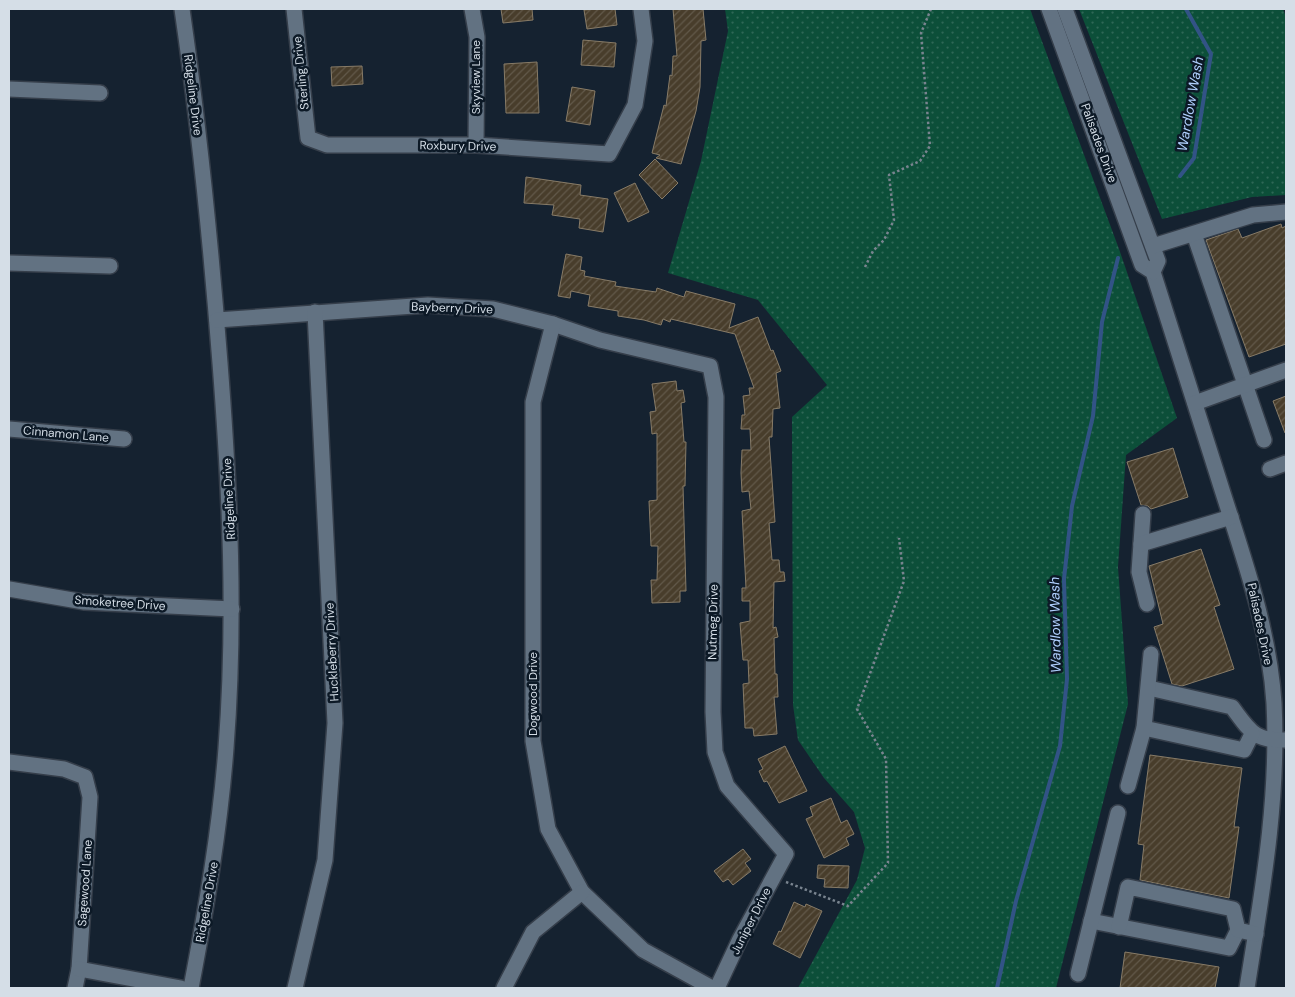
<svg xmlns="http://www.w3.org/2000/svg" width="1295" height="997" font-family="'DM Sans',sans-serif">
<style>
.grass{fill:url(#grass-dots)}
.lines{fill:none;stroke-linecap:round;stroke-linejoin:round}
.stream{stroke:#325386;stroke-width:4}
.building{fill:url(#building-hatch);stroke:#877b67}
.minor-casing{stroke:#353e4a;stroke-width:18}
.path{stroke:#79848f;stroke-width:2.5;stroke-dasharray:2.5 2.5;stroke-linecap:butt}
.minor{stroke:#627282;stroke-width:15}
.labels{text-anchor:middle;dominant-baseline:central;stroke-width:5;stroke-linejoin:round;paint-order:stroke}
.street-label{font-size:12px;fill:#d5dee7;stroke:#0c1926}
.water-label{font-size:14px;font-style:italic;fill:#afcefd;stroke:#0c1926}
</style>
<defs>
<pattern id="grass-dots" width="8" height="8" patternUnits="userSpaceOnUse" patternTransform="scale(1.25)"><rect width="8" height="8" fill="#0c4f39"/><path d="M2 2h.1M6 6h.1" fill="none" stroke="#2e6856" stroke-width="1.8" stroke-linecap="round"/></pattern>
<pattern id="building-hatch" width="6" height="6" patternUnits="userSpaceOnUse" patternTransform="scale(1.25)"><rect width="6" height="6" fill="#483d2b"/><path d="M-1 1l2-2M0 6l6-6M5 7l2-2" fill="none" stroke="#62594a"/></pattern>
</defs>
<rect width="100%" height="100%" fill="#152230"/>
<!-- grass -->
<g class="grass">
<polygon points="725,9 1030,9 1119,249 1177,418 1126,455 1118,567 1128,704 1056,988 798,988 857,880 865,848 854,812 824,778 798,740 793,705 792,417 827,385 758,300 668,273 701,161 728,31"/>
<polygon points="1079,9 1283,9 1286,17 1286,195 1252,197 1162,219"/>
</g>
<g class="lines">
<!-- stream -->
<g class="stream">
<polyline points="1180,176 1194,158 1211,54 1186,9"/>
<polyline points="997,988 1016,901 1060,746 1067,679 1064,579 1072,506 1093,416 1102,322 1118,258"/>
</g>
</g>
<!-- building -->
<g class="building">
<polygon points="501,9 532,9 533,20 503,23"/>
<polygon points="598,9 615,9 617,25 587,29 584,10"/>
<polygon points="673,9 703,9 706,40 701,41 700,87 696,111 681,164 656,158 660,155 652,153 664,105 666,106 670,75 672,76 673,56 677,56"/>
<polygon points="583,40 616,43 614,67 581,65"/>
<polygon points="537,62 539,113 506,113 504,64"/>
<polygon points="362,66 363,84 332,86 331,67"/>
<polygon points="572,87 595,91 590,125 566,121"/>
<polygon points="655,159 678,183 662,199 639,175"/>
<polygon points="526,177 581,185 580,195 608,199 603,232 579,228 580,219 552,215 554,205 524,203"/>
<polygon points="635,183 649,212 628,222 614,193"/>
<polygon points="1281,224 1282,228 1286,226 1286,344 1249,357 1206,240 1238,229 1242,238"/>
<polygon points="566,254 582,257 580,270 585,271 584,276 616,282 615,286 656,292 657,288 684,297 686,291 735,304 729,328 758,317 771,351 773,350 781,371 776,373 780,408 773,409 772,437 769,437 775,522 769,523 772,560 779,560 780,572 784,572 785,581 774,582 773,628 776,627 778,637 774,638 775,674 777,674 778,697 774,697 777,734 754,736 753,728 745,728 743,684 749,683 748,660 743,660 740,623 750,621 750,601 742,601 742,588 746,588 742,511 751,509 749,491 742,492 741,473 742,450 751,450 750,429 741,429 742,415 745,415 743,396 750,395 749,388 754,388 735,334 671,319 670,322 663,319 661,325 644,320 618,316 618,311 588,306 590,295 571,291 570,298 558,296"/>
<polygon points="676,381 677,391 683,390 685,402 681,403 684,442 686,442 685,486 683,486 686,591 680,591 680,602 652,603 651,580 657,580 658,546 651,546 649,501 657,500 657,433 652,434 650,412 656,411 652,384"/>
<polygon points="1286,396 1286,433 1285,433 1273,401"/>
<polygon points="1173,448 1188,497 1151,509 1148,506 1141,505 1127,462"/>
<polygon points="1201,549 1220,605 1214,607 1234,669 1182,686 1172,684 1154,627 1163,624 1149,566"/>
<polygon points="785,746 807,791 779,803 767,781 764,782 759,771 763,769 758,759"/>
<polygon points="1150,755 1242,768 1234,827 1239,827 1229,898 1140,880 1144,845 1138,844"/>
<polygon points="831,798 841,823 847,820 854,834 846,838 849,845 824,858 806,819 813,816 810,807"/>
<polygon points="743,849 751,859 745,863 751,871 733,885 728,879 723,882 714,871"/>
<polygon points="818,865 849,866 848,888 824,887 825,879 817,878"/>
<polygon points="794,902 805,907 806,904 822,911 800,958 773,944 779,931 781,932"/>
<polygon points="1125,952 1219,967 1215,988 1120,988"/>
</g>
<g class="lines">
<defs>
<g id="minor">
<path d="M182,9C199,126 211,245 220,363C230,492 236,619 226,748C220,829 206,909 191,988"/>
<polyline points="294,9 308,138 327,145 476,145 609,154 635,105 645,41 641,9"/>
<polyline points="472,9 477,37 476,145"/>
<path d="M1049,9L1142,265L1153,272C1175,340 1196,409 1218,477C1241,551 1269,625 1274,703C1279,800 1262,893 1247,988"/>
<polyline points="1065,9 1158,261 1153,272"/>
<polyline points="9,89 100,93"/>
<polyline points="1194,234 1264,440"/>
<polyline points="1153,246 1253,215 1286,212"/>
<polyline points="9,263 110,266"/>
<polyline points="217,320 428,305 493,309 553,324 600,340 710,366 716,397 713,712 715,752 727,786 786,854 740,939 717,988"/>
<polyline points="553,324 533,402 533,741 548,829 582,892 643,950 712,988"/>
<polyline points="1195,403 1286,370"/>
<polyline points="9,429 124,439"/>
<polyline points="1270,469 1286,463"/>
<polyline points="1143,514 1139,572 1147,604"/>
<polyline points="1141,544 1231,517"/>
<polyline points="9,589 84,602 232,609"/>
<path d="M1149,688L1232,707C1250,731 1254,741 1286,740"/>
<polyline points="1144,728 1244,750 1252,734"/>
<polyline points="9,762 64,769 85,777 90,797 79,969 75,988"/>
<polyline points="1128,786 1144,728 1151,654"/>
<polyline points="1091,921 1229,948 1238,930"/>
<polyline points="1119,927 1128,887 1233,909 1238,930 1256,934"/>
<polyline points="79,969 181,988"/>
<polyline points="1078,974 1118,813"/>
<polyline points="295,988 325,860 335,723 315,312"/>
<polyline points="504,988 533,932 582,892"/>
</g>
</defs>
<!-- minor casing -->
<use href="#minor" class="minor-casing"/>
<!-- path -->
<g class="path">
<polyline points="865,267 873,251 884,240 894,220 889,175 920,161 930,146 921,33 931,9"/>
<polyline points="786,882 848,906 888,863 886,759 857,709 904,581 899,538"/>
</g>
<!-- minor -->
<use href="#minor" class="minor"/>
</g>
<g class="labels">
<!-- street labels -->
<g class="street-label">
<text transform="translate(301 73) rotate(-96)">Sterling Drive</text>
<text transform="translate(476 77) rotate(-90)">Skyview Lane</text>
<text transform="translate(193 95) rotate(83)">Ridgeline Drive</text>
<text transform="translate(1099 143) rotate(70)">Palisades Drive</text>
<text transform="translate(458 146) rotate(1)">Roxbury Drive</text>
<text transform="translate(452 308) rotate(2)">Bayberry Drive</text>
<text transform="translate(66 434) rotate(5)">Cinnamon Lane</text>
<text transform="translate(229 499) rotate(-93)">Ridgeline Drive</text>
<text transform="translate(120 603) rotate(4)">Smoketree Drive</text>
<text transform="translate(713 622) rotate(-89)">Nutmeg Drive</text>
<text transform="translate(1260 624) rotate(78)">Palisades Drive</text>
<text transform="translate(332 652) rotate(-93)">Huckleberry Drive</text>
<text transform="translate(533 694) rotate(-90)">Dogwood Drive</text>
<text transform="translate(85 883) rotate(-86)">Sagewood Lane</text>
<text transform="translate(207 902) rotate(-80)">Ridgeline Drive</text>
<text transform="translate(751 921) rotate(-63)">Juniper Drive</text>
</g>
<!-- water labels -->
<g class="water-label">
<text transform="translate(1190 104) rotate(-80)">Wardlow Wash</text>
<text transform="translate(1055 625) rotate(-91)">Wardlow Wash</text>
</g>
</g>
<!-- border -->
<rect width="1295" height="997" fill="none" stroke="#d5dee7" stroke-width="20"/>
</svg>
